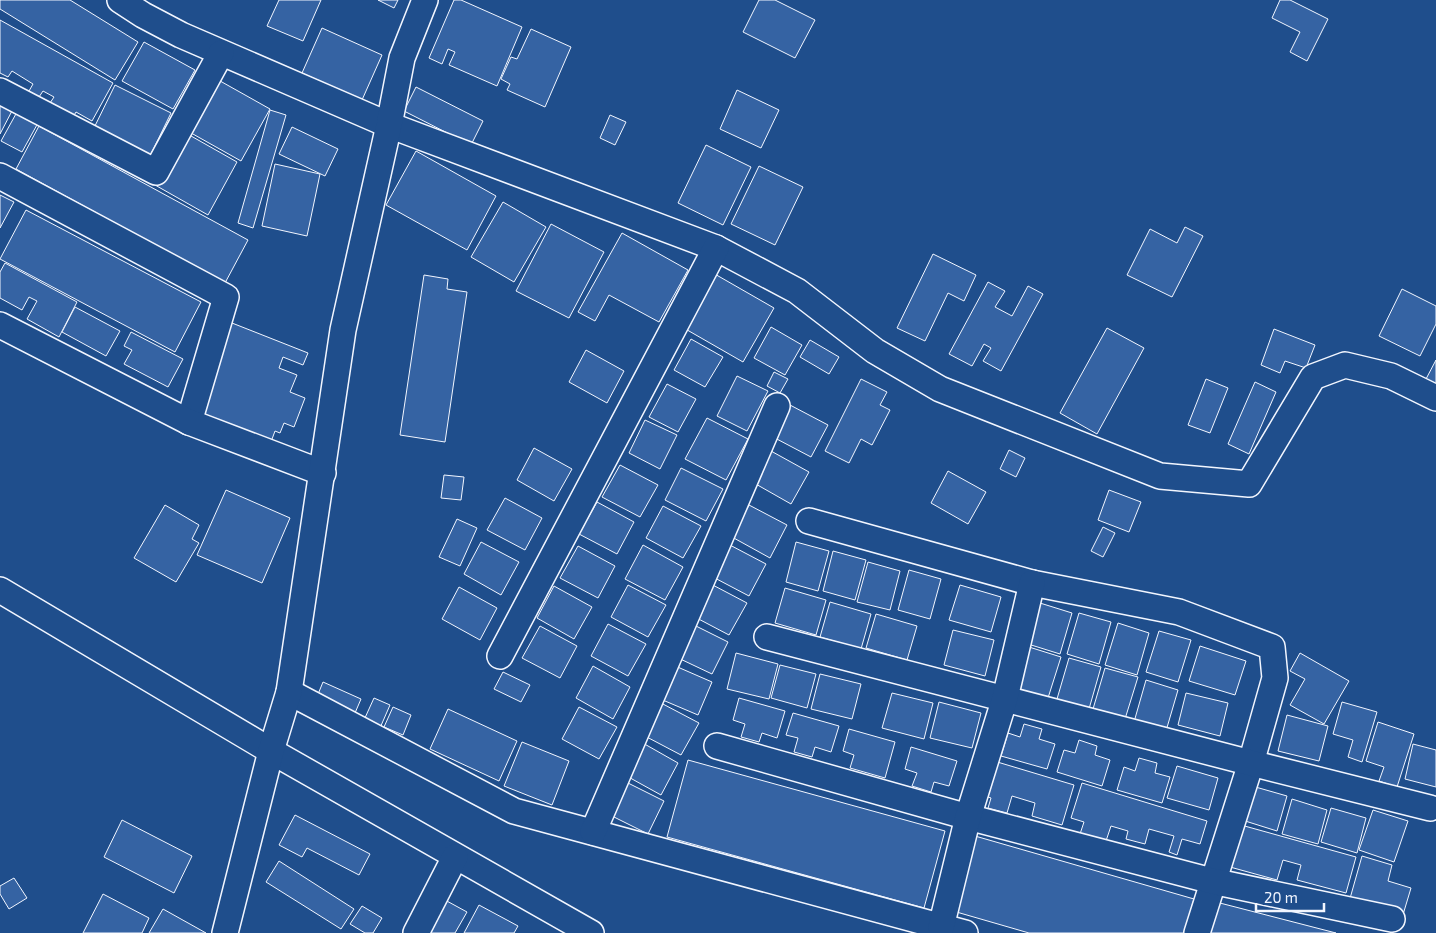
<svg xmlns="http://www.w3.org/2000/svg" width="1436" height="933" font-family="'Exo 2',sans-serif">
<style>
.building{fill:#3563a3;stroke:#f2f6ff}
.lines{fill:none;stroke-linecap:round;stroke-linejoin:round}
.minor-casing{stroke:#f2f6ff;stroke-width:28}
.minor{stroke:#1f4e8c;stroke-width:25}
</style>
<rect width="100%" height="100%" fill="#1f4e8c"/>
<!-- building -->
<g class="building">
<polygon points="0,0 70,0 138,42 115,80 0,9"/>
<polygon points="279,0 321,0 303,41 267,26"/>
<polygon points="378,0 398,0 394,8"/>
<polygon points="454,0 461,0 522,27 497,86 449,65 455,52 448,49 442,64 429,58"/>
<polygon points="759,0 775,0 815,20 795,58 743,32"/>
<polygon points="1280,0 1290,0 1328,19 1307,61 1290,52 1300,32 1272,18"/>
<polygon points="0,20 113,83 92,121 76,112 72,119 48,106 54,97 43,91 39,97 29,91 33,84 12,71 8,77 0,73"/>
<polygon points="322,28 382,55 362,100 302,73"/>
<polygon points="531,29 571,47 545,107 507,90 510,84 501,79 511,57 517,59"/>
<polygon points="144,42 195,70 173,109 122,81"/>
<polygon points="213,77 270,109 241,161 184,129"/>
<polygon points="115,85 171,113 147,162 91,134"/>
<polygon points="416,87 483,121 471,145 404,111"/>
<polygon points="737,90 779,110 761,148 720,129"/>
<polygon points="0,102 13,109 0,134"/>
<polygon points="270,110 286,115 253,228 238,223"/>
<polygon points="17,112 38,123 22,152 1,141"/>
<polygon points="610,115 626,122 615,145 600,138"/>
<polygon points="39,126 248,240 225,283 16,169"/>
<polygon points="292,127 338,149 325,176 279,154"/>
<polygon points="184,132 237,162 208,215 155,185"/>
<polygon points="706,145 751,167 723,225 678,203"/>
<polygon points="416,151 496,196 467,250 386,205"/>
<polygon points="275,164 320,174 307,236 262,226"/>
<polygon points="759,166 803,187 775,245 731,224"/>
<polygon points="0,195 14,202 0,228"/>
<polygon points="503,202 546,227 514,282 471,257"/>
<polygon points="26,210 201,302 175,352 0,259"/>
<polygon points="551,224 604,252 569,318 516,291"/>
<polygon points="1185,227 1203,236 1172,297 1127,275 1150,229 1177,243"/>
<polygon points="622,233 688,270 659,322 609,295 595,321 578,312"/>
<polygon points="933,254 976,275 964,301 948,293 925,341 897,328"/>
<polygon points="5,263 77,302 59,337 27,319 37,301 29,297 22,310 0,298 0,272"/>
<polygon points="713,273 774,308 743,362 682,327"/>
<polygon points="424,275 448,279 447,289 467,292 445,442 400,435"/>
<polygon points="988,282 1005,291 995,307 1012,316 1028,286 1043,294 1001,371 983,361 991,348 984,344 972,366 949,354"/>
<polygon points="1402,289 1436,306 1436,324 1420,356 1379,336"/>
<polygon points="75,307 120,331 106,356 62,332"/>
<polygon points="232,323 308,353 303,365 283,357 279,368 297,375 290,392 305,398 294,427 284,423 280,433 275,431 268,450 193,420"/>
<polygon points="771,327 802,345 785,375 754,358"/>
<polygon points="1107,328 1144,348 1097,434 1060,413"/>
<polygon points="1274,329 1315,345 1306,368 1285,361 1280,373 1261,365"/>
<polygon points="131,332 183,359 168,387 124,364 132,350 124,346"/>
<polygon points="691,339 723,357 705,387 674,370"/>
<polygon points="810,340 839,357 829,374 800,357"/>
<polygon points="586,350 624,371 607,403 569,382"/>
<polygon points="1436,360 1436,384 1426,379"/>
<polygon points="774,372 788,379 780,393 767,386"/>
<polygon points="737,376 768,391 747,431 717,416"/>
<polygon points="861,379 887,392 880,405 890,410 872,445 861,439 849,463 825,451"/>
<polygon points="1206,379 1228,388 1210,433 1188,425"/>
<polygon points="1255,382 1276,392 1249,454 1228,444"/>
<polygon points="667,384 696,399 678,432 649,417"/>
<polygon points="790,405 828,425 811,457 773,437"/>
<polygon points="707,418 748,439 726,480 685,459"/>
<polygon points="645,420 677,435 660,469 629,453"/>
<polygon points="534,448 572,469 554,501 517,480"/>
<polygon points="1009,450 1025,458 1016,477 1000,469"/>
<polygon points="771,451 809,472 791,504 754,483"/>
<polygon points="620,465 658,485 640,517 602,497"/>
<polygon points="681,468 723,489 706,521 665,500"/>
<polygon points="948,471 986,492 968,524 931,503"/>
<polygon points="444,475 464,477 461,500 441,498"/>
<polygon points="226,490 290,518 262,583 197,555"/>
<polygon points="1109,490 1141,502 1129,532 1098,520"/>
<polygon points="505,498 542,518 525,550 487,530"/>
<polygon points="597,502 634,522 617,554 579,534"/>
<polygon points="165,505 199,525 192,539 199,543 176,582 134,558"/>
<polygon points="749,505 787,525 770,558 732,537"/>
<polygon points="663,506 701,526 683,558 646,538"/>
<polygon points="457,519 477,528 460,566 439,557"/>
<polygon points="1103,527 1115,533 1103,557 1091,551"/>
<polygon points="481,542 519,562 501,595 464,574"/>
<polygon points="796,542 829,551 818,591 786,582"/>
<polygon points="728,544 766,564 749,596 711,576"/>
<polygon points="643,545 683,567 665,600 625,579"/>
<polygon points="578,546 615,566 598,598 560,578"/>
<polygon points="833,551 866,560 855,600 823,591"/>
<polygon points="868,562 900,571 890,610 857,602"/>
<polygon points="909,570 941,579 930,619 898,610"/>
<polygon points="709,583 747,603 729,635 691,615"/>
<polygon points="628,585 666,605 648,637 611,617"/>
<polygon points="960,585 1001,597 991,632 949,620"/>
<polygon points="554,586 592,607 574,639 537,618"/>
<polygon points="459,587 497,608 480,640 442,619"/>
<polygon points="785,588 826,600 816,635 775,623"/>
<polygon points="830,602 871,614 861,649 820,637"/>
<polygon points="1040,603 1072,613 1060,654 1028,644"/>
<polygon points="1079,613 1111,622 1099,664 1067,654"/>
<polygon points="876,614 917,626 907,660 866,648"/>
<polygon points="690,623 728,642 712,674 674,656"/>
<polygon points="1118,623 1149,633 1137,675 1105,665"/>
<polygon points="608,624 646,644 628,676 591,656"/>
<polygon points="540,626 577,646 560,678 522,658"/>
<polygon points="953,630 994,640 985,676 944,665"/>
<polygon points="1159,631 1191,640 1178,682 1146,672"/>
<polygon points="1200,646 1246,661 1235,695 1189,681"/>
<polygon points="1029,647 1061,657 1048,698 1016,688"/>
<polygon points="736,653 778,664 769,699 727,689"/>
<polygon points="1300,653 1349,681 1324,724 1290,705 1305,679 1290,671"/>
<polygon points="1069,658 1101,667 1089,709 1057,699"/>
<polygon points="673,665 712,682 698,715 658,698"/>
<polygon points="780,665 816,674 807,708 771,698"/>
<polygon points="593,666 630,687 613,719 576,698"/>
<polygon points="1105,668 1138,677 1125,719 1093,709"/>
<polygon points="503,672 530,685 521,702 494,689"/>
<polygon points="820,674 861,684 852,719 811,709"/>
<polygon points="1146,680 1178,690 1166,731 1134,722"/>
<polygon points="323,682 361,699 352,720 314,704"/>
<polygon points="892,693 933,703 924,739 882,728"/>
<polygon points="1186,693 1228,703 1220,736 1178,725"/>
<polygon points="374,698 390,705 380,728 364,720"/>
<polygon points="739,698 785,711 777,738 762,733 759,742 741,737 745,724 733,720"/>
<polygon points="939,702 981,713 972,748 930,738"/>
<polygon points="1342,702 1377,712 1362,762 1348,757 1353,740 1333,734"/>
<polygon points="661,703 699,723 681,755 643,735"/>
<polygon points="393,707 411,715 403,735 384,727"/>
<polygon points="579,707 617,727 599,759 562,739"/>
<polygon points="448,709 517,741 499,781 430,749"/>
<polygon points="793,713 839,726 831,752 815,747 812,757 794,752 798,738 786,735"/>
<polygon points="1287,715 1328,726 1319,761 1278,751"/>
<polygon points="1378,722 1414,734 1397,787 1379,781 1384,767 1366,761"/>
<polygon points="1024,724 1042,729 1039,739 1055,744 1047,769 1001,756 1008,733 1020,737"/>
<polygon points="849,729 895,742 885,778 850,768 854,755 843,751"/>
<polygon points="1079,740 1097,746 1095,755 1110,760 1102,786 1057,772 1064,750 1075,753"/>
<polygon points="522,742 569,761 552,805 504,786"/>
<polygon points="641,742 678,763 661,795 623,774"/>
<polygon points="1413,744 1436,750 1436,787 1405,779"/>
<polygon points="911,747 957,761 949,786 934,782 931,792 912,786 917,773 905,769"/>
<polygon points="1139,758 1157,763 1155,773 1170,777 1162,803 1117,790 1124,767 1135,771"/>
<polygon points="688,760 945,831 924,908 667,837"/>
<polygon points="994,761 1074,785 1062,825 1032,816 1035,803 1012,796 1007,813 988,808 991,798 983,795"/>
<polygon points="1177,766 1218,778 1209,810 1167,798"/>
<polygon points="626,782 664,801 648,834 610,815"/>
<polygon points="1082,783 1207,821 1200,844 1182,839 1177,855 1169,852 1174,836 1149,829 1145,844 1126,839 1128,831 1111,826 1105,844 1079,837 1084,822 1071,818"/>
<polygon points="1252,786 1287,796 1277,831 1242,820"/>
<polygon points="1292,799 1327,810 1318,844 1282,834"/>
<polygon points="1331,808 1366,818 1357,853 1321,842"/>
<polygon points="1373,810 1408,821 1394,862 1359,850"/>
<polygon points="295,815 370,854 359,875 307,848 302,857 279,845"/>
<polygon points="122,820 192,856 174,893 104,857"/>
<polygon points="1241,825 1356,857 1346,893 1297,880 1301,865 1283,860 1277,880 1230,867"/>
<polygon points="975,836 1194,899 1184,933 1029,933 953,911"/>
<polygon points="1362,856 1392,865 1388,881 1411,888 1402,918 1349,902"/>
<polygon points="279,861 354,909 341,929 266,882"/>
<polygon points="14,878 27,898 9,909 0,894 0,886"/>
<polygon points="103,894 149,918 142,933 83,933"/>
<polygon points="445,900 467,912 455,933 427,933"/>
<polygon points="1216,902 1336,933 1208,933"/>
<polygon points="479,905 518,926 514,933 464,933"/>
<polygon points="362,906 382,918 373,933 365,933 350,924"/>
<polygon points="163,909 206,933 149,933"/>
</g>
<g class="lines">
<defs>
<g id="minor">
<polyline points="120,0 143,15 181,35 389,125 716,248 797,291 875,351 940,389 1160,476 1249,484 1313,377 1345,365 1391,376 1436,398"/>
<polyline points="0,91 156,172 221,53"/>
<polyline points="0,176 226,297 189,422"/>
<polyline points="0,325 189,422 323,473"/>
<polyline points="809,521 1032,583 1179,612 1272,647 1275,678 1251,763 1197,933"/>
<polyline points="0,590 271,751 591,933"/>
<polyline points="767,637 1251,763 1430,808"/>
<polyline points="500,656 716,248"/>
<polyline points="289,692 514,811 965,933"/>
<polyline points="717,746 968,817 1212,881 1392,919"/>
<polyline points="593,832 777,406"/>
<polyline points="941,927 968,817 1005,698 1032,583"/>
<polyline points="225,933 271,751 289,692 343,330 389,125 402,58 425,0"/>
<polyline points="416,933 455,857"/>
</g>
</defs>
<!-- minor casing -->
<use href="#minor" class="minor-casing"/>
<!-- minor -->
<use href="#minor" class="minor"/>
</g>
<!-- scale -->
<path d="M1256 903v8h68v-8" fill="none" stroke="#f2f6ff" stroke-width="2.5"/>
<text x="1264" y="903" font-size="15" fill="#f2f6ff" stroke="#1f4e8c" stroke-width="4" paint-order="stroke">20 m</text>
</svg>
